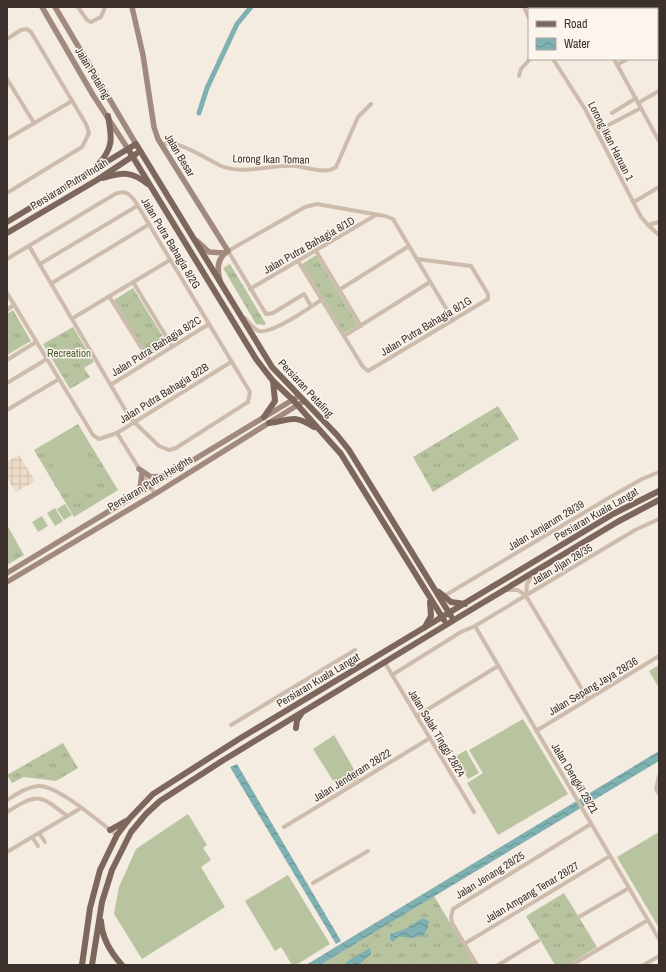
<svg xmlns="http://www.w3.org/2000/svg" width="666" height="972" font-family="'Archivo Narrow',sans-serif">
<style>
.grass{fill:url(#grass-tufts)}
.pitch{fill:#b8c4a0}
.plaza{fill:url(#plaza-grid)}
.water{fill:url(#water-waves)}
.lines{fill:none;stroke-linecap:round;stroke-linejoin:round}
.canal{stroke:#7fb0b2;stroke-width:5}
.street{stroke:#cdbbac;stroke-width:4}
.secondary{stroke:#a18a7d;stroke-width:5.5}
.primary{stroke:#7d675c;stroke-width:6}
.labels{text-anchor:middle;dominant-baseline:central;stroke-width:3;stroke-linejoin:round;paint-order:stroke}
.street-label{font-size:11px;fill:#3b302b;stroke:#fbf5ee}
.park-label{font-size:11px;fill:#4a5a2e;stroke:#fbf5ee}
</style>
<defs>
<pattern id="grass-tufts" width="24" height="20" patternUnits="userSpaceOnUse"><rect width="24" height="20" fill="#b8c4a0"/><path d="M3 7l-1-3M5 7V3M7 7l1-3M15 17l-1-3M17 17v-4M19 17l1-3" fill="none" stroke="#97a083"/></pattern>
<pattern id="plaza-grid" width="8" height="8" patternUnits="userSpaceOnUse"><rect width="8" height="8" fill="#ecdcc8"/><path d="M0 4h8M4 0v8" fill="none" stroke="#cbbdac"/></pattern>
<pattern id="water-waves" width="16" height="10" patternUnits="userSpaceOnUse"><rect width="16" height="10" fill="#7fb0b2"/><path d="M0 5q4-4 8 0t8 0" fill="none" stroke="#699091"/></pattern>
</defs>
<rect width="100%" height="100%" fill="#f4ebe1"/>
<!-- grass -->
<g class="grass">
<polygon points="316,255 358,325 344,333 302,264"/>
<polygon points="230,264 266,324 264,325 256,324 223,268"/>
<polygon points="133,288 168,345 148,357 114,300"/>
<polygon points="13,310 31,341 7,355 7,314"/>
<polygon points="73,327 94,362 84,368 90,377 70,389 43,344"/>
<polygon points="498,406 519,439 433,492 413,457"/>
<polygon points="78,424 118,490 74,517 34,450"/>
<polygon points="7,525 24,555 7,565"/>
<polygon points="659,665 659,688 649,671"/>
<polygon points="63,743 78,768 56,781 24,777 12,783 7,775"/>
<polygon points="564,893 597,947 568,965 555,965 526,916"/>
<polygon points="434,896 475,965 320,965"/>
</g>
<!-- pitch -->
<g class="pitch">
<polygon points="76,345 80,356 62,363 58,352"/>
<polygon points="73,429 103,480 73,498 42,447"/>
<polygon points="65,504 72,515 64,520 57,509"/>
<polygon points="55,508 63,521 55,526 47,513"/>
<polygon points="42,516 48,526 38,532 32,522"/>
<polygon points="523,719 568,794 498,835 467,783 483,773 469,750"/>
<polygon points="334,735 359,778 339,790 313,749"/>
<polygon points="466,750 479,773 468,779 455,757"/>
<polygon points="188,814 207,845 203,848 211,860 201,867 225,907 142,959 114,914 119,887 136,849"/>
<polygon points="659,832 659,928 617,857"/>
<polygon points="288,875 330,944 296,965 292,965 281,947 275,951 245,901"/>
</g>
<!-- plaza -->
<polygon class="plaza" points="19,455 35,481 16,492 7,478 7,462"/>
<!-- water -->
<g class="water">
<polygon points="659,751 659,761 320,965 306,965"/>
<polygon points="237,764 341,941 336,944 230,767"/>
<polygon points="423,918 429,921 428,928 423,936 410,938 399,936 393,942 390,940 390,934 403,930"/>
<path d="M370,948L371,954L359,965H343C344,963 367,949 370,948Z"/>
</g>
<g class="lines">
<!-- canal -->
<polyline class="canal" points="199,113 207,88 237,24 251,7"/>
<!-- street -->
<g class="street">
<polyline points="78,7 87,20 91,22 101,17 105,7"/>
<polyline points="524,7 529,18"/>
<polyline points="590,7 591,9"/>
<polyline points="604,9 609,7"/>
<polyline points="7,39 21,30 27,29 31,32 86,124 89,133 82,147 7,193"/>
<polyline points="553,59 585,109 641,217 648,225 659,222"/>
<polyline points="614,59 659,141"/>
<polyline points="617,65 627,59"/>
<polyline points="519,76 521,69 530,59"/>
<polyline points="7,79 34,123"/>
<polyline points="638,103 659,91"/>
<polyline points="612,113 636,98"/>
<polyline points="597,131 641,108"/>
<polyline points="7,139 72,101"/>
<path d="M161,145C176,138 205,158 219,165C242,176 271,164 295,166C307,167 326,175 336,167L358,117L371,104"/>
<polyline points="634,202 659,187"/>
<polyline points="648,225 659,235"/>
<polyline points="316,251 361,326"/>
<path d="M7,259C43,237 79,216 115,194C124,190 129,193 135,201L250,392L248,402L176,448L169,450L159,446L130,418L29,246"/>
<polyline points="298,261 363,367 368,371 488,299 488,294 471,266 417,259"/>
<polyline points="40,264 137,206"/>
<polyline points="133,282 172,346"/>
<polyline points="52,283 148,225"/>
<polyline points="250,289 376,215"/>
<polyline points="339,290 409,246"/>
<polyline points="7,293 93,435 99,439 117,433 231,362"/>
<polyline points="109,296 149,360"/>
<polyline points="311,306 304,294 273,313 266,314 228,251 305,207 317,204 385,216 393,219 453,320"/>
<polyline points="7,310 14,305"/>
<polyline points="73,318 170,260"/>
<path d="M245,318C249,322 253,329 259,331C273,334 309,308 321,300"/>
<polyline points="344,336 430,282"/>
<polyline points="7,360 36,342"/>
<polyline points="7,383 47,359"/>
<polyline points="112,384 209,324"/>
<polyline points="7,410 59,379"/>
<polyline points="117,433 155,494"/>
<polyline points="507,590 518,590 526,596 588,699"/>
<polyline points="444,596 612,496 642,479 659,472"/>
<polyline points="526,596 527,584 533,574"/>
<polyline points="475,626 659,939"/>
<polyline points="385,663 474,812"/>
<polyline points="392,675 461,632 475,626 635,530 659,519"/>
<polyline points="417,716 498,666"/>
<polyline points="231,725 355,650"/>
<polyline points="536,731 659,656"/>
<polyline points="659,776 656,789 659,794"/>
<path d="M7,800C17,794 27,787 38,786C58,785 100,823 117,835"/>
<path d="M7,812C38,793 39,794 67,816"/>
<polyline points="284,827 430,738"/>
<polyline points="39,833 45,842"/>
<polyline points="32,837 38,846"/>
<polyline points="7,852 81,808"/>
<polyline points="313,883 368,851"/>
<polyline points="579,917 629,888"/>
<polyline points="464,944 610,856"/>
<polyline points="477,965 452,923 451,917 453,909 591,824"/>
<polyline points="498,965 538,941"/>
<polyline points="572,965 648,920"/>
<polyline points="644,965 659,956"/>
</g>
<!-- secondary -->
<g class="secondary">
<polyline points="42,7 93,95 128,149"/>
<polyline points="55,7 136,144"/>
<path d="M132,7L143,55L154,127L158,139L228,251C217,258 217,270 220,280"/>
<polyline points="197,241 209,252 225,253"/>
<polyline points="139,469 151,477 166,476"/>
<polyline points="136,495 140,488 142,473"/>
<polyline points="7,573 299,396"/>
<polyline points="7,582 155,494 304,401"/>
</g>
<!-- primary -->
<g class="primary">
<polyline points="128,149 256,359 273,381 293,400 341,454 444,620"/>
<path d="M98,165C114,147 112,138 108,116"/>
<path d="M103,178C123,172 131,171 148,184"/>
<polyline points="7,222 136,144 272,367 337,435 349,450 451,616"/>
<polyline points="7,233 97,180 136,154"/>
<polyline points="264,417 275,401 273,381"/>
<path d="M269,423C291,421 291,413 314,427"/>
<polyline points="439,592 451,602 465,604"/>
<polyline points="425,627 431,616 430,602"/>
<polyline points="296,728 297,720 301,714"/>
<polyline points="110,830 126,821"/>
<path d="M101,921C102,938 111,953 122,965"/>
<polyline points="82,965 90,908 100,870 117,835 130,818 153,794 239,739 613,514 659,491"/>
<polyline points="92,965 102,902 112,870 131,832 146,814 160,801 222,761 464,614 619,521 659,500"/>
</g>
</g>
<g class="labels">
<!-- street labels -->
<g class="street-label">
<text transform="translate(93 73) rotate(59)">Jalan Petaling</text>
<text transform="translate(611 141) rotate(63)">Lorong Ikan Haruan 1</text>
<text transform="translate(180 155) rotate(59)">Jalan Besar</text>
<text transform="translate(271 159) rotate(1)">Lorong Ikan Toman</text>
<text transform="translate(69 184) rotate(-31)">Persiaran Putra Indah</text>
<text transform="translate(171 243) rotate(59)">Jalan Putra Bahagia 8/2G</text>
<text transform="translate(309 245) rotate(-30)">Jalan Putra Bahagia 8/1D</text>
<text transform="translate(426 326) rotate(-31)">Jalan Putra Bahagia 8/1G</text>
<text transform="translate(156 346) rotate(-32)">Jalan Putra Bahagia 8/2C</text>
<text transform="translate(306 388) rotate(47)">Persiaran Petaling</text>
<text transform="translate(164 393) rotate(-32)">Jalan Putra Bahagia 8/2B</text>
<text transform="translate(150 483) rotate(-31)">Persiaran Putra Heights</text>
<text transform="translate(596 514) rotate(-30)">Persiaran Kuala Langat</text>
<text transform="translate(546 525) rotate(-31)">Jalan Jenjarum 28/39</text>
<text transform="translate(562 564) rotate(-31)">Jalan Jijan 28/35</text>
<text transform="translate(318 680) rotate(-31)">Persiaran Kuala Langat</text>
<text transform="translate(593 686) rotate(-31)">Jalan Sepang Jaya 28/36</text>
<text transform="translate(437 733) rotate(59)">Jalan Salak Tinggi 28/24</text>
<text transform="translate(352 775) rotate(-32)">Jalan Jenderam 28/22</text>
<text transform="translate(575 778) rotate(59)">Jalan Dengkil 28/21</text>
<text transform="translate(490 875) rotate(-32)">Jalan Jenang 28/25</text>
<text transform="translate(532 892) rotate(-31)">Jalan Ampang Tenar 28/27</text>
</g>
<!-- park labels -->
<g class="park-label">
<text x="69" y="353">Recreation</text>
</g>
</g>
<!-- border -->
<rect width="666" height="972" fill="none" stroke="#3b302b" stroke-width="16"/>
<!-- legend -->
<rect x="528" y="8" width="130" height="52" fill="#fbf5ee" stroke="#aea6a0"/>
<rect x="536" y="21" width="20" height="6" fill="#7d675c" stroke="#aea6a0"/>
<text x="564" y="28" font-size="12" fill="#3b302b">Road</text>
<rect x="536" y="38" width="20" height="12" fill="url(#water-waves)" stroke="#aea6a0"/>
<text x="564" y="48" font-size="12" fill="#3b302b">Water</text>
</svg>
